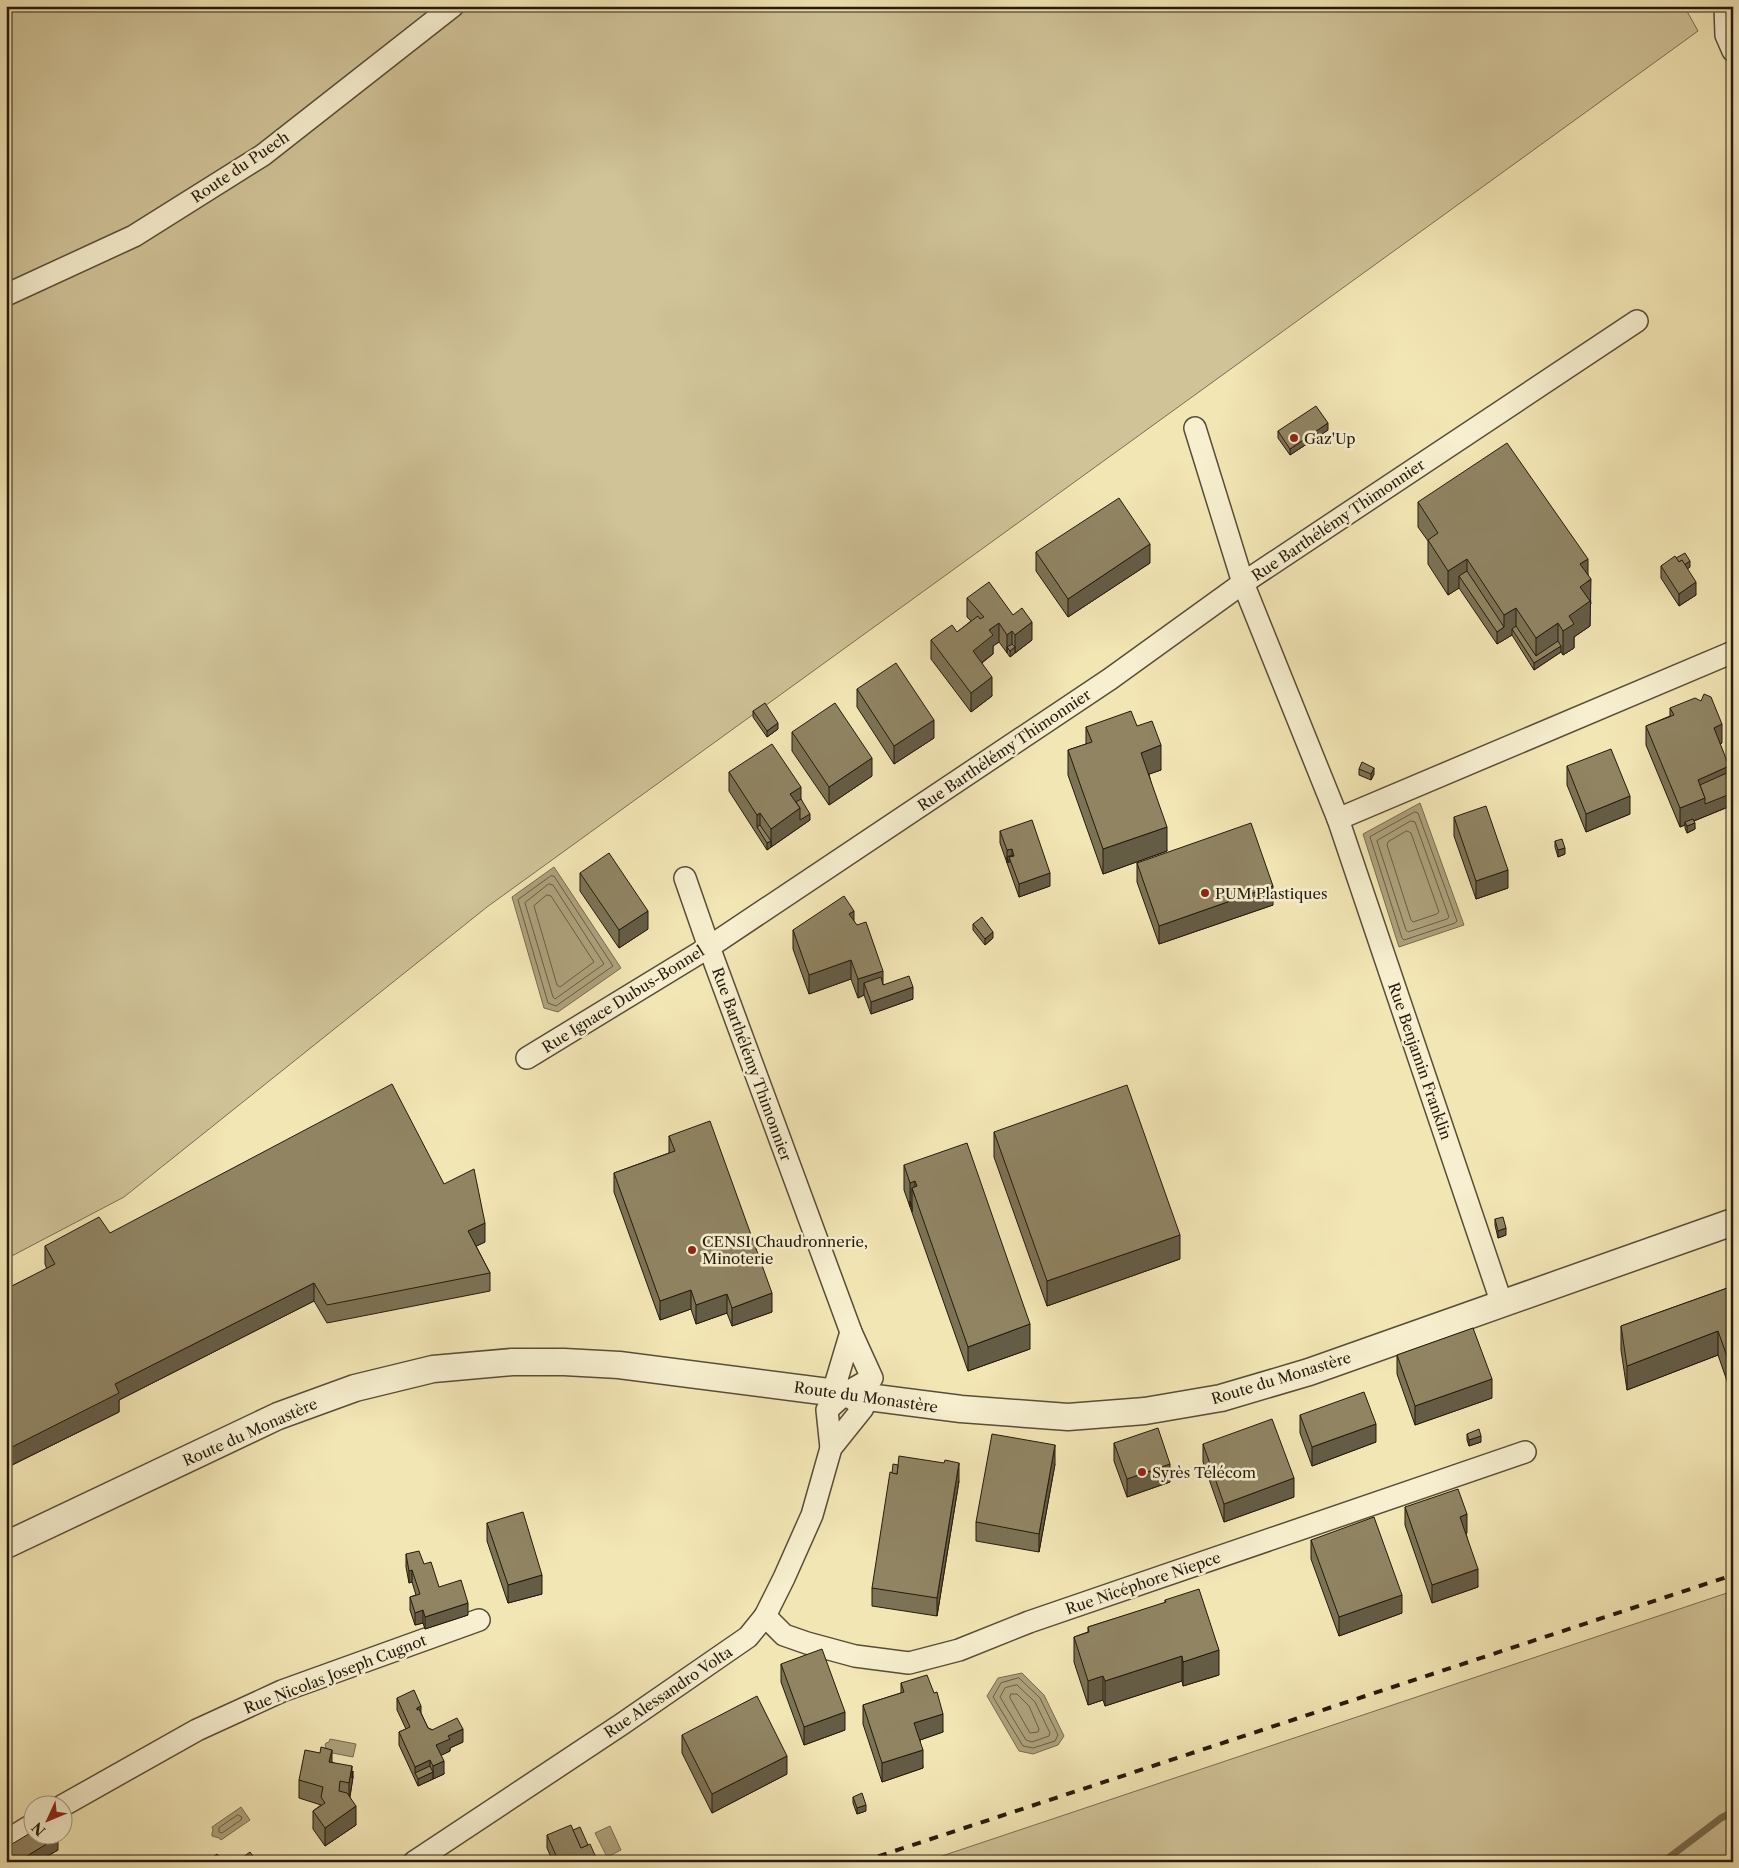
<svg xmlns="http://www.w3.org/2000/svg" width="1739" height="1868" font-family="'Libre Caslon Text',serif">
<style>
.green{fill:#d0c398;stroke:#7a6e52}
.water{fill:#ada17b;stroke:#776b4e}
.lines{fill:none;stroke-linecap:round;stroke-linejoin:round}
.shore{stroke:#695e43;stroke-width:1}
.stream{stroke:#776b4e;stroke-width:7}
.minor-casing{stroke:#584d36;stroke-width:24}
.tertiary-casing{stroke:#584d36;stroke-width:29}
.minor{stroke:#f7efcf;stroke-width:21}
.tertiary{stroke:#f7efcf;stroke-width:26}
.rail{stroke:#251a0b;stroke-width:4;stroke-dasharray:9 9;stroke-linecap:butt}
.wall{fill:#7c7255;stroke:#251a0b}
.shaded-wall{fill:#655c45;stroke:#251a0b}
.building{fill:#908463;stroke:#251a0b}
.poi-dot{fill:#8f2418;stroke:#f7efcf;stroke-width:2}
.labels{text-anchor:middle;dominant-baseline:central;stroke-width:5;stroke-linejoin:round;paint-order:stroke}
.street-label{font-size:15px;fill:#251a0b;stroke:#f7efcf}
.poi-label{font-size:15px;fill:#251a0b;stroke:#f7efcf;text-anchor:start}
</style>
<rect width="100%" height="100%" fill="#f3e6b5"/>
<filter id="stains"><feTurbulence type="fractalNoise" baseFrequency=".004" numOctaves="4"/><feColorMatrix values="0 0 0 0 .2 0 0 0 0 .09 0 0 0 0 .02 0 0 0 .5 -.17"/></filter>
<radialGradient id="worn" r=".72"><stop offset=".6" stop-color="#630" stop-opacity="0"/><stop offset="1" stop-color="#630" stop-opacity=".3"/></radialGradient>
<!-- green -->
<g class="green">
<polygon points="6,6 1684,6 1698,31 487,907 124,1197 6,1259"/>
<polygon points="1733,1591 1733,1862 924,1862"/>
</g>
<!-- water -->
<g class="water">
<polygon points="1420,803 1464,925 1399,947 1363,834"/>
<polygon points="554,867 621,968 558,1012 544,1008 512,897"/>
<polygon points="1022,1673 1044,1695 1064,1736 1058,1745 1033,1754 1019,1751 987,1696 998,1678"/>
<polygon points="330,1739 356,1744 353,1757 327,1752 325,1745 326,1743 329,1742"/>
<polygon points="241,1807 250,1820 221,1840 219,1838 212,1836 212,1833 213,1830 212,1827"/>
<polygon points="610,1826 621,1850 607,1857 595,1833"/>
</g>
<g class="lines">
<!-- shore -->
<g class="shore">
<polygon points="1415,812 1418,813 1457,921 1455,923 1404,940 1402,938 1370,837"/>
<polygon points="1411,821 1415,822 1449,917 1447,919 1408,932 1406,930 1377,841"/>
<polygon points="1407,831 1411,833 1439,912 1437,914 1413,922 1411,920 1387,845 1388,842"/>
<polygon points="551,876 554,876 613,966 556,1006 548,1003 518,900"/>
<polygon points="549,884 553,885 604,964 555,999 553,997 525,903"/>
<polygon points="547,895 551,896 594,962 560,987 557,985 534,906"/>
<polygon points="1019,1678 1040,1698 1058,1735 1055,1741 1033,1748 1023,1746 993,1697 1001,1683"/>
<polygon points="1017,1685 1035,1702 1050,1733 1049,1736 1032,1742 1026,1740 1000,1697 1005,1688"/>
<polygon points="1011,1694 1017,1694 1029,1706 1039,1729 1038,1732 1030,1733 1010,1698"/>
<polygon points="238,1815 242,1817 241,1820 222,1833 219,1832 219,1828"/>
</g>
<!-- stream -->
<polyline class="stream" points="1663,1862 1721,1818 1733,1812"/>
<defs>
<g id="minor">
<polyline points="1725,6 1726,35 1733,51"/>
<polyline points="6,295 134,236 263,155 453,6"/>
<polyline points="1195,428 1243,583 1338,819 1502,1304"/>
<polyline points="1338,819 1733,652"/>
<polyline points="527,1058 709,947 685,878"/>
<polyline points="831,1448 827,1410 846,1393 872,1378 851,1332 709,947 1110,679 1243,583 1637,321"/>
<polyline points="765,1616 784,1635 807,1643 855,1656 909,1663 959,1650 1029,1622 1525,1452"/>
<polyline points="62,1806 197,1730 282,1691 479,1620"/>
<polyline points="6,1841 32,1825"/>
<polyline points="414,1862 622,1724 748,1637 765,1616 784,1578 812,1515 831,1448 863,1408 846,1393 836,1382 851,1332"/>
</g>
<polyline id="tertiary" points="6,1545 278,1416 355,1388 433,1369 512,1362 564,1362 619,1365 961,1409 1068,1417 1145,1411 1221,1398 1309,1372 1733,1222"/>
</defs>
<!-- minor casing -->
<use href="#minor" class="minor-casing"/>
<!-- tertiary casing -->
<use href="#tertiary" class="tertiary-casing"/>
<!-- minor -->
<use href="#minor" class="minor"/>
<!-- tertiary -->
<use href="#tertiary" class="tertiary"/>
<!-- rail -->
<polyline class="rail" points="861,1862 1733,1575"/>
</g>
<!-- wall -->
<g class="wall">
<polygon points="1328,430 1290,455 1278,438 1278,431"/>
<polygon points="1418,502 1588,574 1591,604 1590,604 1590,626 1574,637 1574,648 1563,655 1561,652 1534,670 1512,635 1497,644 1459,588 1448,595 1428,564 1428,541 1418,527"/>
<polygon points="1036,552 1150,563 1068,617 1036,571"/>
<polygon points="1676,558 1690,567 1687,569 1696,595 1679,606 1661,578 1661,566"/>
<polygon points="967,598 1013,615 1032,640 1010,657 999,642 993,646 993,654 982,663 992,696 971,712 931,659 931,640 957,632 971,621 967,617"/>
<polygon points="857,689 934,738 894,764 857,707"/>
<polygon points="1670,708 1722,743 1720,744 1733,781 1733,805 1694,821 1695,829 1687,833 1685,828 1685,825 1680,827 1646,745 1646,726 1670,716"/>
<polygon points="753,711 778,729 767,737 753,717"/>
<polygon points="1137,726 1161,770 1149,774 1167,851 1103,874 1068,775 1068,750 1086,744 1086,727"/>
<polygon points="792,732 872,776 829,805 792,751"/>
<polygon points="1567,766 1630,814 1586,832 1567,785"/>
<polygon points="1359,769 1374,774 1371,780 1359,775"/>
<polygon points="729,772 801,799 810,820 767,850 729,791"/>
<polygon points="1454,817 1508,888 1476,899 1454,836"/>
<polygon points="1000,831 1050,886 1019,897 1000,843"/>
<polygon points="1555,841 1565,854 1558,857 1555,847"/>
<polygon points="1137,863 1273,905 1159,944 1137,882"/>
<polygon points="580,873 648,929 619,948 580,891"/>
<polygon points="854,921 883,985 913,999 871,1014 864,995 858,998 851,979 809,994 793,949 793,930"/>
<polygon points="973,924 993,938 985,945 973,930"/>
<polygon points="994,1132 1180,1259 1047,1306 994,1157"/>
<polygon points="669,1136 772,1312 732,1326 727,1313 696,1324 691,1309 660,1320 614,1192 614,1173 669,1153"/>
<polygon points="904,1165 1030,1349 968,1371 904,1190"/>
<polygon points="444,1184 485,1242 476,1246 490,1273 490,1291 327,1323 314,1301 119,1400 119,1412 6,1468 6,1289 47,1269 45,1264 45,1246 110,1233"/>
<polygon points="1495,1219 1506,1235 1498,1238 1495,1225"/>
<polygon points="1733,1286 1733,1398 1718,1355 1627,1390 1621,1350 1621,1326"/>
<polygon points="1397,1355 1492,1398 1415,1425 1397,1374"/>
<polygon points="1300,1415 1376,1442 1312,1466 1300,1433"/>
<polygon points="1467,1434 1481,1442 1469,1446 1467,1440"/>
<polygon points="1114,1443 1170,1482 1127,1497 1114,1461"/>
<polygon points="1203,1444 1294,1497 1224,1522 1203,1462"/>
<polygon points="1055,1464 1039,1552 976,1541 976,1522"/>
<polygon points="959,1481 937,1616 872,1606 872,1588"/>
<polygon points="1405,1507 1467,1533 1466,1533 1478,1587 1432,1603 1405,1525"/>
<polygon points="487,1523 542,1594 508,1603 487,1541"/>
<polygon points="1311,1540 1402,1613 1339,1636 1311,1559"/>
<polygon points="406,1554 424,1564 439,1587 468,1615 425,1629 423,1623 415,1625 410,1610 410,1597 416,1595 412,1582 409,1583 406,1567"/>
<polygon points="1165,1600 1219,1675 1183,1686 1182,1681 1105,1706 1103,1700 1088,1705 1074,1662 1074,1637 1088,1632 1088,1627 1165,1603"/>
<polygon points="781,1664 845,1730 804,1745 781,1682"/>
<polygon points="901,1683 934,1693 943,1732 920,1740 923,1768 882,1782 863,1724 863,1705 901,1693"/>
<polygon points="397,1698 421,1713 428,1728 463,1742 450,1748 450,1751 441,1755 444,1774 418,1786 399,1745 399,1732 406,1729 397,1710"/>
<polygon points="682,1735 787,1774 712,1813 682,1753"/>
<polygon points="332,1762 352,1771 353,1777 350,1797 356,1825 325,1846 313,1829 313,1811 321,1805 299,1798 299,1780"/>
<polygon points="853,1797 866,1811 857,1814 853,1803"/>
<polygon points="573,1830 588,1845 598,1862 553,1862 547,1848 547,1835"/>
<polygon points="7,1847 58,1850 37,1862 8,1862 7,1859"/>
</g>
<!-- shaded-wall -->
<g class="shaded-wall">
<polygon points="1328,423 1328,430 1290,455 1290,449"/>
<polygon points="1150,544 1150,563 1068,617 1068,599"/>
<polygon points="1467,559 1467,584 1459,576 1459,588 1448,595 1448,571"/>
<polygon points="1588,559 1588,582 1591,579 1590,626 1574,637 1574,648 1563,655 1563,631 1569,616 1580,564"/>
<polygon points="1690,561 1690,567 1679,575 1679,569"/>
<polygon points="1696,582 1696,595 1679,606 1679,594"/>
<polygon points="1516,608 1516,632 1512,629 1512,635 1497,644 1497,632 1504,627 1504,615"/>
<polygon points="1032,622 1032,640 1015,653 1015,635"/>
<polygon points="999,623 999,642 993,646 993,654 973,669 973,651 989,630"/>
<polygon points="1558,623 1558,647 1536,662 1536,638"/>
<polygon points="1012,631 1012,649 1015,647 1015,653 1010,657 1010,651 1007,647 1007,653 1007,635"/>
<polygon points="1561,646 1561,652 1534,670 1534,663"/>
<polygon points="992,677 992,696 971,712 971,693"/>
<polygon points="934,720 934,738 894,764 894,746"/>
<polygon points="778,723 778,729 767,737 767,731"/>
<polygon points="1722,724 1722,743 1714,747 1714,728"/>
<polygon points="1161,745 1161,770 1141,777 1141,753"/>
<polygon points="872,758 872,776 829,805 829,787"/>
<polygon points="1729,766 1729,785 1702,796 1698,780"/>
<polygon points="1374,768 1374,774 1371,780 1371,774"/>
<polygon points="801,787 801,806 793,810 790,794"/>
<polygon points="1733,793 1733,805 1686,824 1685,822 1685,825 1680,827 1680,808 1705,798"/>
<polygon points="1630,796 1630,814 1586,832 1586,814"/>
<polygon points="800,808 810,814 810,820 771,847 771,829"/>
<polygon points="760,813 760,831 757,827 757,815"/>
<polygon points="1695,823 1695,829 1687,833 1687,826"/>
<polygon points="1167,827 1167,851 1103,874 1103,849"/>
<polygon points="771,841 771,847 767,850 767,843"/>
<polygon points="1565,848 1565,854 1558,857 1558,850"/>
<polygon points="1012,849 1012,861 1009,857 1007,857 1007,863 1007,850"/>
<polygon points="1508,870 1508,888 1476,899 1476,881"/>
<polygon points="1050,873 1050,886 1019,897 1019,884"/>
<polygon points="1273,886 1273,905 1159,944 1159,926"/>
<polygon points="648,911 648,929 619,948 619,930"/>
<polygon points="854,911 854,929 849,914"/>
<polygon points="993,932 993,938 985,945 985,939"/>
<polygon points="851,960 851,979 809,994 809,975"/>
<polygon points="883,971 883,989 864,983 864,995 858,998 858,979"/>
<polygon points="913,987 913,999 871,1014 871,1002"/>
<polygon points="915,1181 915,1197 912,1188 912,1212 912,1206 910,1201 910,1207 910,1183"/>
<polygon points="485,1223 485,1242 468,1250 468,1231"/>
<polygon points="1506,1228 1506,1235 1498,1238 1498,1231"/>
<polygon points="1180,1235 1180,1259 1047,1306 1047,1281"/>
<polygon points="314,1283 314,1301 119,1400 119,1412 6,1468 6,1450 115,1384"/>
<polygon points="691,1290 691,1309 660,1320 660,1301"/>
<polygon points="772,1293 772,1312 732,1326 732,1308"/>
<polygon points="727,1294 727,1313 696,1324 696,1305"/>
<polygon points="1030,1324 1030,1349 968,1371 968,1347"/>
<polygon points="1718,1331 1718,1355 1627,1390 1627,1366"/>
<polygon points="1492,1379 1492,1398 1415,1425 1415,1406"/>
<polygon points="1376,1424 1376,1442 1312,1466 1312,1447"/>
<polygon points="1481,1436 1481,1442 1469,1446 1469,1440"/>
<polygon points="1055,1445 1055,1464 1039,1552 1039,1534"/>
<polygon points="959,1463 959,1481 937,1616 937,1598"/>
<polygon points="1170,1464 1170,1482 1127,1497 1127,1479"/>
<polygon points="1294,1478 1294,1497 1224,1522 1224,1504"/>
<polygon points="1467,1514 1467,1533 1460,1536 1460,1517"/>
<polygon points="1478,1569 1478,1587 1432,1603 1432,1585"/>
<polygon points="412,1570 412,1582 409,1583 409,1571"/>
<polygon points="542,1575 542,1594 508,1603 508,1585"/>
<polygon points="1402,1595 1402,1613 1339,1636 1339,1617"/>
<polygon points="468,1603 468,1615 425,1629 425,1617"/>
<polygon points="423,1610 423,1623 415,1625 415,1613"/>
<polygon points="1219,1650 1219,1675 1183,1686 1183,1662"/>
<polygon points="1182,1656 1182,1681 1105,1706 1105,1681"/>
<polygon points="1103,1676 1103,1700 1088,1705 1088,1681"/>
<polygon points="421,1706 421,1718 417,1708"/>
<polygon points="845,1712 845,1730 804,1745 804,1727"/>
<polygon points="943,1714 943,1732 914,1742 914,1723"/>
<polygon points="463,1729 463,1742 450,1748 450,1751 436,1758 436,1745 448,1736"/>
<polygon points="332,1750 332,1768 329,1762"/>
<polygon points="923,1750 923,1768 882,1782 882,1763"/>
<polygon points="787,1756 787,1774 712,1813 712,1794"/>
<polygon points="430,1760 430,1773 415,1773 415,1767"/>
<polygon points="444,1761 444,1774 433,1779 433,1766"/>
<polygon points="352,1766 352,1778 353,1771 353,1777 349,1801 349,1783"/>
<polygon points="433,1772 433,1779 418,1786 418,1779"/>
<polygon points="866,1805 866,1811 857,1814 857,1808"/>
<polygon points="356,1806 356,1825 325,1846 325,1828"/>
<polygon points="58,1837 58,1850 37,1862 17,1862"/>
</g>
<!-- building -->
<g class="building">
<polygon points="1316,406 1328,423 1290,449 1278,431"/>
<polygon points="1507,443 1588,559 1580,564 1591,579 1580,587 1590,601 1569,616 1574,624 1563,631 1558,623 1536,638 1516,608 1504,615 1467,559 1448,571 1428,540 1438,533 1418,502"/>
<polygon points="1119,498 1150,544 1068,599 1036,552"/>
<polygon points="1685,553 1690,561 1684,565 1682,560 1679,562 1676,558"/>
<polygon points="1675,556 1679,562 1682,560 1696,582 1679,594 1661,566"/>
<polygon points="1467,571 1504,627 1497,632 1459,576"/>
<polygon points="989,582 1013,615 1022,608 1032,622 1015,635 1012,631 1007,635 999,623 989,630 993,635 973,651 992,677 971,693 931,640 952,625 957,632 978,616 980,619 984,617 967,598"/>
<polygon points="1516,626 1536,656 1558,641 1561,646 1534,663 1512,629"/>
<polygon points="1012,644 1015,647 1010,651 1007,647"/>
<polygon points="896,663 934,720 894,746 857,689"/>
<polygon points="1704,694 1711,697 1722,724 1714,728 1729,766 1698,780 1705,798 1680,808 1646,726 1674,715 1670,708 1695,698 1701,701"/>
<polygon points="765,703 778,723 767,731 753,711"/>
<polygon points="835,703 872,758 829,787 792,732"/>
<polygon points="1131,711 1137,726 1152,721 1161,745 1141,753 1167,827 1103,849 1068,750 1092,742 1086,727"/>
<polygon points="772,744 801,787 790,794 800,808 771,829 760,813 757,815 729,772"/>
<polygon points="1611,749 1630,796 1586,814 1567,766"/>
<polygon points="1362,762 1374,768 1371,774 1359,769"/>
<polygon points="1729,772 1733,781 1733,793 1705,804 1705,798 1700,785"/>
<polygon points="801,799 810,814 800,820 800,808 796,802"/>
<polygon points="1486,806 1508,870 1476,881 1454,817"/>
<polygon points="1693,819 1695,823 1687,826 1685,822"/>
<polygon points="1032,820 1050,873 1019,884 1009,857 1014,856 1012,849 1007,850 1000,831"/>
<polygon points="1251,823 1273,886 1159,926 1137,863"/>
<polygon points="760,825 771,841 767,843 757,827"/>
<polygon points="1562,839 1565,848 1558,850 1555,841"/>
<polygon points="609,853 648,911 619,930 580,873"/>
<polygon points="1012,855 1013,856 1009,857 1009,863 1007,857"/>
<polygon points="844,896 854,911 849,914 857,925 866,922 883,971 858,979 851,960 809,975 793,930"/>
<polygon points="982,917 993,932 985,939 973,924"/>
<polygon points="909,976 913,987 871,1002 864,983 881,977 883,985"/>
<polygon points="392,1084 444,1184 474,1169 485,1223 468,1231 490,1273 327,1305 314,1283 115,1384 119,1393 6,1450 6,1289 55,1264 45,1246 99,1217 110,1233"/>
<polygon points="1127,1085 1180,1235 1047,1281 994,1132"/>
<polygon points="710,1121 772,1293 732,1308 727,1294 696,1305 691,1290 660,1301 614,1173 675,1151 669,1136"/>
<polygon points="967,1143 1030,1324 968,1347 912,1188 917,1186 915,1181 910,1183 904,1165"/>
<polygon points="1503,1217 1506,1228 1498,1231 1495,1219"/>
<polygon points="1733,1286 1733,1373 1718,1331 1627,1366 1621,1326"/>
<polygon points="1473,1328 1492,1379 1415,1406 1397,1355"/>
<polygon points="1364,1392 1376,1424 1312,1447 1300,1415"/>
<polygon points="1272,1419 1294,1478 1224,1504 1203,1444"/>
<polygon points="1158,1428 1170,1464 1127,1479 1114,1443"/>
<polygon points="1479,1429 1481,1436 1469,1440 1467,1434"/>
<polygon points="992,1434 1055,1445 1039,1534 976,1522"/>
<polygon points="899,1456 944,1463 945,1460 959,1463 937,1598 872,1588 890,1472 897,1474"/>
<polygon points="893,1464 898,1465 897,1474 892,1473"/>
<polygon points="1458,1489 1467,1514 1460,1517 1478,1569 1432,1585 1405,1507"/>
<polygon points="523,1512 542,1575 508,1585 487,1523"/>
<polygon points="1374,1517 1402,1595 1339,1617 1311,1540"/>
<polygon points="419,1551 424,1564 431,1562 439,1587 461,1580 468,1603 425,1617 423,1610 415,1613 410,1597 420,1594 412,1570 409,1571 406,1554"/>
<polygon points="1199,1589 1219,1650 1183,1662 1182,1656 1105,1681 1103,1676 1088,1681 1074,1637 1089,1632 1088,1627 1166,1602 1165,1600"/>
<polygon points="822,1649 845,1712 804,1727 781,1664"/>
<polygon points="927,1675 934,1693 937,1692 943,1714 914,1723 923,1750 882,1763 863,1705 904,1692 901,1683"/>
<polygon points="414,1690 421,1706 417,1708 417,1710 419,1709 428,1728 432,1730 457,1718 463,1729 448,1736 450,1739 436,1745 444,1761 433,1766 430,1760 415,1767 399,1732 410,1727 397,1698"/>
<polygon points="757,1696 787,1756 712,1794 682,1735"/>
<polygon points="321,1747 332,1750 329,1762 352,1766 349,1783 340,1781 339,1791 347,1793 356,1806 325,1828 313,1811 325,1803 321,1797 323,1787 299,1780 305,1750 320,1753"/>
<polygon points="430,1766 433,1772 418,1779 415,1773"/>
<polygon points="862,1793 866,1805 857,1808 853,1797"/>
<polygon points="571,1825 581,1848 590,1844 598,1862 559,1862 547,1835"/>
<polygon points="580,1827 588,1845 581,1848 573,1830"/>
<polygon points="32,1832 32,1836 57,1836 58,1837 17,1862 7,1847"/>
<polygon points="250,1852 257,1862 236,1862"/>
<polygon points="217,1854 223,1862 206,1862"/>
</g>
<!-- markers -->
<g class="poi-dot">
<circle cx="1294" cy="438" r="5"/>
<circle cx="1205" cy="893" r="5"/>
<circle cx="692" cy="1250" r="5"/>
<circle cx="1142" cy="1472" r="5"/>
</g>
<g class="labels">
<!-- street labels -->
<g class="street-label">
<text transform="translate(240 167) rotate(-34)">Route du Puech</text>
<text transform="translate(1338 520) rotate(-34)">Rue Barthélémy Thimonnier</text>
<text transform="translate(1004 750) rotate(-34)">Rue Barthélémy Thimonnier</text>
<text transform="translate(623 999) rotate(-32)">Rue Ignace Dubus-Bonnel</text>
<text transform="translate(1420 1061) rotate(71)">Rue Benjamin Franklin</text>
<text transform="translate(752 1064) rotate(70)">Rue Barthélémy Thimonnier</text>
<text transform="translate(1281 1378) rotate(-17)">Route du Monastère</text>
<text transform="translate(866 1397) rotate(8)">Route du Monastère</text>
<text transform="translate(250 1432) rotate(-24)">Route du Monastère</text>
<text transform="translate(1143 1583) rotate(-19)">Rue Nicéphore Niepce</text>
<text transform="translate(335 1674) rotate(-21)">Rue Nicolas Joseph Cugnot</text>
<text transform="translate(668 1692) rotate(-34)">Rue Alessandro Volta</text>
</g>
<!-- poi labels -->
<g class="poi-label">
<text x="1304" y="438">Gaz'Up</text>
<text x="1215" y="893">PUM Plastiques</text>
<text x="702" y="1241">CENSI Chaudronnerie,<tspan x="702" dy="17">Minoterie</tspan></text>
<text x="1152" y="1472">Syrès Télécom</text>
</g>
</g>
<!-- margin -->
<rect width="1739" height="1868" fill="none" stroke="#f3e6b5" stroke-width="25"/>
<rect x="8" y="8" width="1724" height="1853" fill="none" stroke="#251a0b" stroke-width="2.5"/>
<rect x="12" y="12" width="1714" height="1843" fill="none" stroke="#251a0b"/>
<!-- north arrow -->
<g transform="translate(48 1820) rotate(226)"><circle r="24" fill="#f7efcf" stroke="#a39a81"/>
<path d="M0-4L9 19L0 12L-9 19Z" fill="#8f2418"/>
<text y="-8" font-size="14" font-weight="bold" text-anchor="middle" fill="#251a0b">N</text>
</g>
<rect width="100%" height="100%" filter="url(#stains)"/>
<rect width="100%" height="100%" fill="url(#worn)"/>
</svg>
